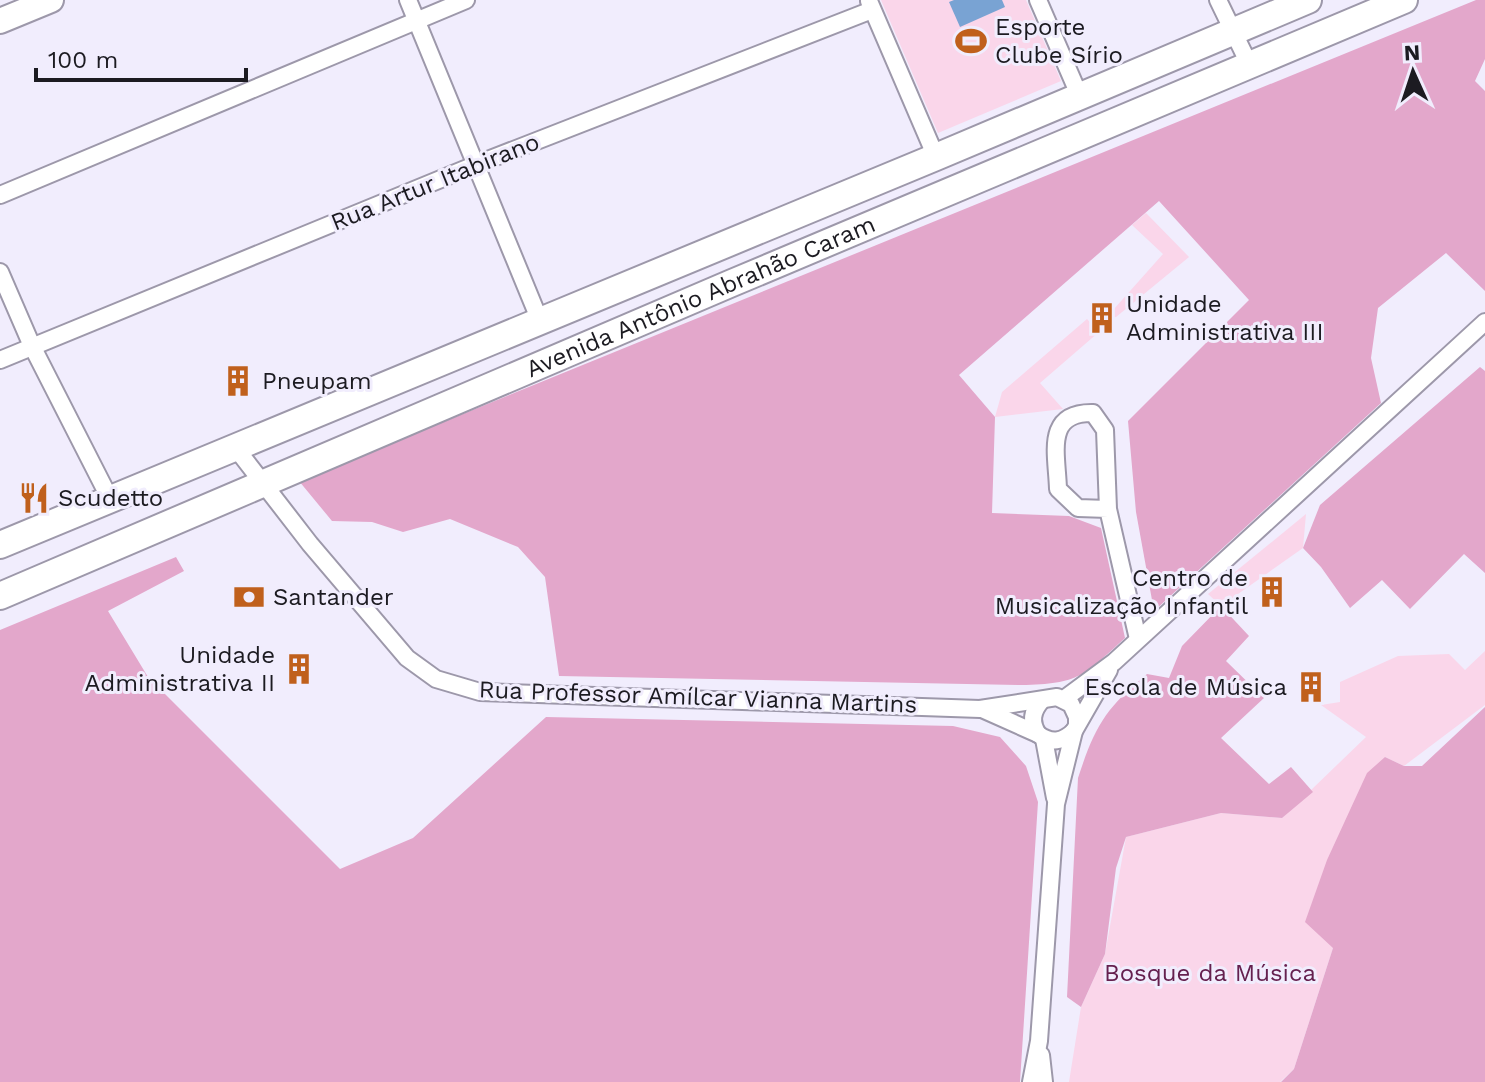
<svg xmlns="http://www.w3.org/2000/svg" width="1485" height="1082" font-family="'Work Sans',sans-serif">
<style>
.green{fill:#fad6ea}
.forest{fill:#e3a7cb}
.water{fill:#79a3d3}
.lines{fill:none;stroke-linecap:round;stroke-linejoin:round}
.street-casing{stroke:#9d98aa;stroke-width:20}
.secondary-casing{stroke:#9d98aa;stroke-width:28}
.primary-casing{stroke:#9d98aa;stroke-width:30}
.street{stroke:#fff;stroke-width:16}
.secondary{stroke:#fff;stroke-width:24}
.primary{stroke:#fff;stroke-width:26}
.labels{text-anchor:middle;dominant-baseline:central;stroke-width:6;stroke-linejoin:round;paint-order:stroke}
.poi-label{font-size:24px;fill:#1c1b21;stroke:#f1edfd;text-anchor:start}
.street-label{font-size:24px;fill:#1c1b21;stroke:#f1edfd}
.park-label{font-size:24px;fill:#65204f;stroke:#f1edfd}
</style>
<rect width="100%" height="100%" fill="#f1edfd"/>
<!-- green -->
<g class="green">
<polygon points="881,0 1026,0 1061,81 938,133"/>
<polygon points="1146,213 1189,257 1116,317 1106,318 1163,254 1132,225"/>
<polygon points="1087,319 1099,332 1040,383 1063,409 995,417 1002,392"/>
<polygon points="1306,514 1303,548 1221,606 1208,594"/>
<polygon points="1485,651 1485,705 1404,766 1385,757 1333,948 1294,1069 1280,1082 1069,1082 1081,1007 1105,954 1126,837 1221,813 1282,818 1366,737 1321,705 1340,702 1340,682 1398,656 1449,654 1465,670"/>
</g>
<!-- forest -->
<g class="forest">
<path d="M1476,0H1485V59L1475,81L1485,91V291L1446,253L1378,308L1371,358L1381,403L1154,611L1136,512L1128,421L1249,300L1159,201L959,375L995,417L992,513L1069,516L1101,528L1125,638C1083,676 1080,684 1021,685L559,676L545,577L518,547L450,519L403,532L372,522L332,521L299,481Z"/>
<polygon points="1480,367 1485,371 1485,573 1464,554 1410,609 1382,580 1350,608 1321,567 1303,548 1320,505"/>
<polygon points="176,557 184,571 108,611 148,677 340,869 413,838 546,717 953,726 1000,737 1026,766 1038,802 1020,1082 0,1082 0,630"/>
<path d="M1221,606L1249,636L1226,661L1264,698L1221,738L1269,784L1291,767L1313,792L1282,818L1221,813L1126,837L1116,868L1105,954L1081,1007L1067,997L1078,778C1095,726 1105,709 1147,674L1169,678L1182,646Z"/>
<polygon points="1485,707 1485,1082 1281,1082 1294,1069 1333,948 1305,922 1327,860 1367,773 1385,757 1404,766 1422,766"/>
</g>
<!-- water -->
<polygon class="water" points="954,0 1002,0 1005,7 960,27 949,2"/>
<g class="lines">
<defs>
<g id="street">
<polyline points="408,0 540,321"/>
<polyline points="1038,0 1080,97"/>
<polyline points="1218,0 1249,64"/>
<polyline points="869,1 936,157"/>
<polyline points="0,195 466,0"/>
<polyline points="0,272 32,346 110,499"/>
<polyline points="0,360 475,165 872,10"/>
<polyline points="235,447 310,544 407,658 436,679 480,692 980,709 1057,697 1071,704 1077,717 1077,724"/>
<path d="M1108,509L1078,508L1058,489C1057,454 1044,412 1093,413L1105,430L1108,509L1138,639"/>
<polyline points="1064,699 1114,662 1485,322"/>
<path d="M1042,700C1032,711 1030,722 1038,734C1051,744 1063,742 1074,731"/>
<polyline points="982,709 1038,734"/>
<polyline points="1044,739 1055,798"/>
<polyline points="1041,1055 1044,1082"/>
<polyline points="1031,1082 1039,1041 1056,804 1074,731 1109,670"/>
</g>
<polyline id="secondary" points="0,21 51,0"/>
<g id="primary">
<polyline points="0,545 936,157 1308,0"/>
<path id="s1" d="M0,596C468,396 934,195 1404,0"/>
</g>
</defs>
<!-- street casing -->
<use href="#street" class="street-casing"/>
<!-- secondary casing -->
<use href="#secondary" class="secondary-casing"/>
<!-- primary casing -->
<use href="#primary" class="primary-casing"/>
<!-- street -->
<use href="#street" class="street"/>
<!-- secondary -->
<use href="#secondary" class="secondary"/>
<!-- primary -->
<use href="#primary" class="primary"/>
</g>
<!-- icons -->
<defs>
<symbol id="stadium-bare" viewBox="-9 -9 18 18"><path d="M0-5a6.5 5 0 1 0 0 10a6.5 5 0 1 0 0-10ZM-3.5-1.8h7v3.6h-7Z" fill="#c0601c" stroke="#f1edfd" stroke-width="2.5" paint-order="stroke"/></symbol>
<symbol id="building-bare" viewBox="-9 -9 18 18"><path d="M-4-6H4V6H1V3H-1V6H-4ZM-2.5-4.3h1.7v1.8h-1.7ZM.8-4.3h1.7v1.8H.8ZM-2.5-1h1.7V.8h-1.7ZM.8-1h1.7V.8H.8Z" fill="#c0601c" stroke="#f1edfd" stroke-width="2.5" paint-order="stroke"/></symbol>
<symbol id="restaurant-bare" viewBox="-9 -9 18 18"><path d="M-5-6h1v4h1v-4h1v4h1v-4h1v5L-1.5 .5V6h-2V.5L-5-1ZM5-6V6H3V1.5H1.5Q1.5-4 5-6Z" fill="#c0601c" stroke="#f1edfd" stroke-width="2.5" paint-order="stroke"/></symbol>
<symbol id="bank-bare" viewBox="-9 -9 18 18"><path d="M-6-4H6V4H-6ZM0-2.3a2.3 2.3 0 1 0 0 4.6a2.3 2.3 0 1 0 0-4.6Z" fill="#c0601c" stroke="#f1edfd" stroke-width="2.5" paint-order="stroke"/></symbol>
</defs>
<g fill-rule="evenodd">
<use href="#stadium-bare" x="949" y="19" width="44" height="44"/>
<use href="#building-bare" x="1080" y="296" width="44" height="44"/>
<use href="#building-bare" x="216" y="359" width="44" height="44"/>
<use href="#restaurant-bare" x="12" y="476" width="44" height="44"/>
<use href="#building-bare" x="1250" y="570" width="44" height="44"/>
<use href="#bank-bare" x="227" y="575" width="44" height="44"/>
<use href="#building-bare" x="277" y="647" width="44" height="44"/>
<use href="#building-bare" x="1289" y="665" width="44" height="44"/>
</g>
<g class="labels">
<!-- poi labels -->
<g class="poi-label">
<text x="995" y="27">Esporte<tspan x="995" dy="28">Clube Sírio</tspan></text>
<text x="1126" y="304">Unidade<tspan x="1126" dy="28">Administrativa III</tspan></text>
<text x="262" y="381">Pneupam</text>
<text x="58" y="498">Scudetto</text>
<text x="1248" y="578" text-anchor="end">Centro de<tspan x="1248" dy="28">Musicalização Infantil</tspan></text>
<text x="273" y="597">Santander</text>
<text x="275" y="655" text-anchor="end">Unidade<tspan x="275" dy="28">Administrativa II</tspan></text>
<text x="1287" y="687" text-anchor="end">Escola de Música</text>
</g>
<!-- street labels -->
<g class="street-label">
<text transform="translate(435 182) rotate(-22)">Rua Artur Itabirano</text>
<text stroke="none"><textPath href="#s1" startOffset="762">Avenida Antônio Abrahão Caram</textPath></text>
<text transform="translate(698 697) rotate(2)">Rua Professor Amílcar Vianna Martins</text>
</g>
<!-- park labels -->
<g class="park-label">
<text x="1210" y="973">Bosque da Música</text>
</g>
</g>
<!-- north arrow -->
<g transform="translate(1413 72) rotate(357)" stroke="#f1edfd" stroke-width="6" paint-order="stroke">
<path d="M0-6L14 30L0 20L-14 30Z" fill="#1c1b21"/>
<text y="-12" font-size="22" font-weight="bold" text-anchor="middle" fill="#1c1b21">N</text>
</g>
<!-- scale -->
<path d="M36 68v12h210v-12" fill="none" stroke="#1c1b21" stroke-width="4"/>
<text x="48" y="68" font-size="24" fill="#1c1b21" stroke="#f1edfd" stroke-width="6" paint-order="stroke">100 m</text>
</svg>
